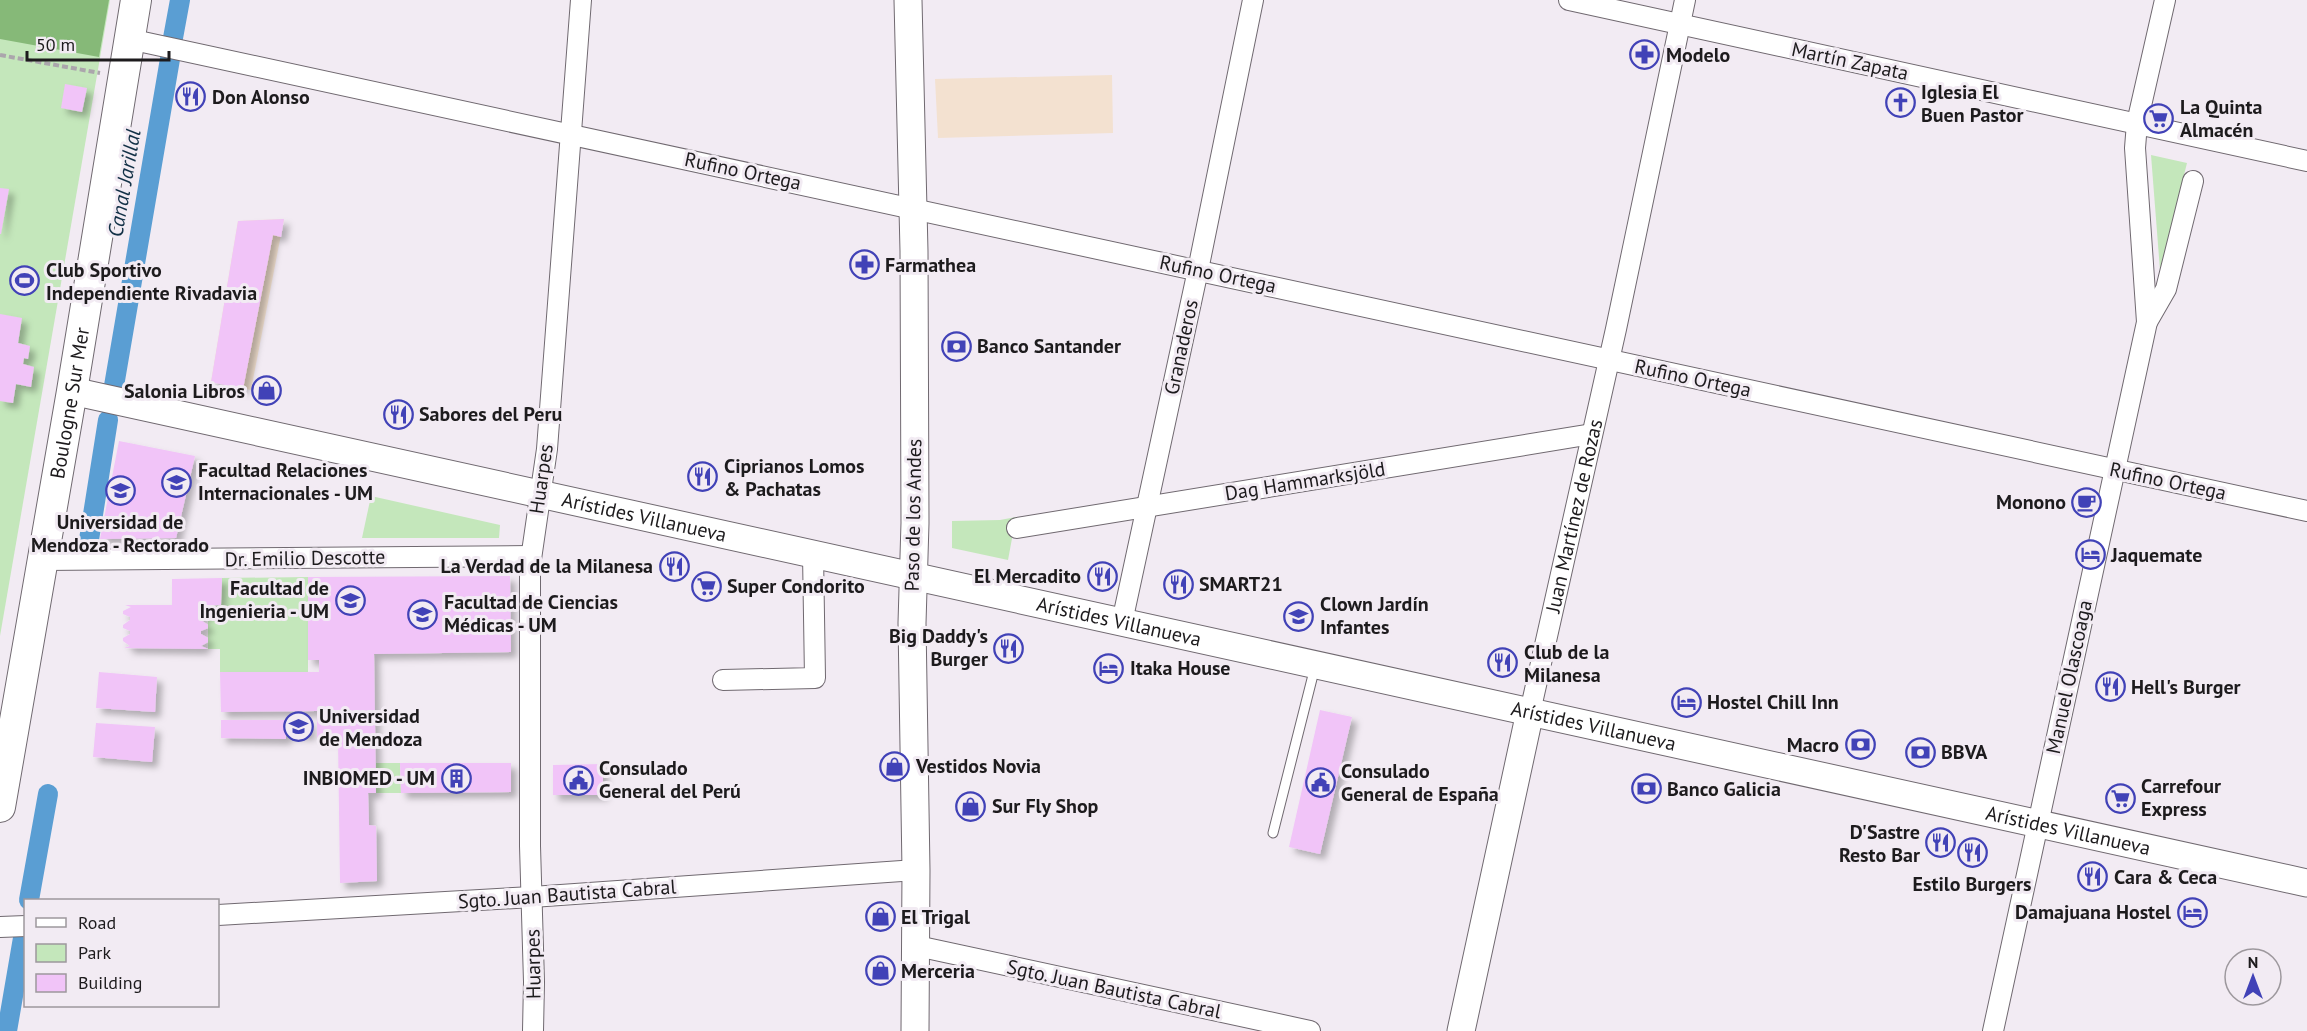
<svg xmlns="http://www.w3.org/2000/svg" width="2307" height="1031" font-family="'PT Sans',sans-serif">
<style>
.education{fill:#f3e1d0}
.green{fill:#c4e7bb}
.forest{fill:#86b978}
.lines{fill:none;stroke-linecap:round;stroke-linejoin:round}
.canal{stroke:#5a9ed3;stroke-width:20}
.building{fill:#f1c4f8;filter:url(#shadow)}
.lane-casing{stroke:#706970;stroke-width:11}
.street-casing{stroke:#706970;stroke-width:22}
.secondary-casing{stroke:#706970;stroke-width:29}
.primary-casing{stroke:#706970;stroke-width:32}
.path{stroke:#aba6ac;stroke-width:4;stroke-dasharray:6 3;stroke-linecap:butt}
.lane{stroke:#fff;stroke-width:9}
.street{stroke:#fff;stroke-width:20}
.secondary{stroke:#fff;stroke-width:27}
.primary{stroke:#fff;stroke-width:30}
.labels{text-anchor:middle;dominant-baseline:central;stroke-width:6;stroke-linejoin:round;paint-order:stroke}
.poi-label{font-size:20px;font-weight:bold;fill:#1d1b1d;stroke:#f2ebf3;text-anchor:start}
.street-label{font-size:20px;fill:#1d1b1d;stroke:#f2ebf3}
.water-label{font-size:21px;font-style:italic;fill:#123046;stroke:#f2ebf3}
</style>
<defs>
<filter id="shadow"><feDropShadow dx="5.5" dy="5.5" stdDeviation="3" flood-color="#0004"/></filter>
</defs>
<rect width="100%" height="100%" fill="#f2ebf3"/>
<!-- education -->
<g class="education">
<polygon points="1112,75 1113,133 938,138 935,79"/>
<polygon points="284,219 251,390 211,382 238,221"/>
</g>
<!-- green -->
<g class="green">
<polygon points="0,0 110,0 0,636"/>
<polygon points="2151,155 2187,163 2160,270"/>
<polygon points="371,496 500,525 499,538 362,538"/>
<polygon points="1016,517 1008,560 952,548 952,521 1000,520"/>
<polygon points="308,577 308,672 220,672 220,649 208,649 208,605 221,605 222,578"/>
<polygon points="376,763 400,763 401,793 376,793"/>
</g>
<!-- forest -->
<polygon class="forest" points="0,0 109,0 99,57 0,39"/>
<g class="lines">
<!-- canal -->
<g class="canal">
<polyline points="173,38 180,0"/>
<polyline points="114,386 170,59"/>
<polyline points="88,546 108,420"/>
<polyline points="29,900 48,794"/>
<polyline points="7,1031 23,938"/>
</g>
</g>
<!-- building -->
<g class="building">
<polygon points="65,84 87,88 82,112 61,108"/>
<polygon points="0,188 9,189 1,234 0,234"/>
<polygon points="284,219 281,237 273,235 243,389 211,382 238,221"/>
<polygon points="0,314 22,318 18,343 30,346 28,359 24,358 23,364 34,367 31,387 16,384 13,403 0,401"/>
<polygon points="119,441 195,456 176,538 100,539"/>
<polygon points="510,576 511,652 374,654 376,793 368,793 369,825 376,826 377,881 340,883 338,739 317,739 317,711 221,712 220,672 319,672 319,660 308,660 308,577"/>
<polygon points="222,578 221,605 201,607 208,611 208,614 201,617 201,620 208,625 208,628 201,631 201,634 208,638 208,642 201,646 208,649 124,648 130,646 123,641 123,638 130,634 130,631 123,628 123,625 130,620 130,617 123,614 123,611 131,607 125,605 172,605 172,579"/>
<polygon points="99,672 157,677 155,712 96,708"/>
<polygon points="1320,710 1352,717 1320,854 1289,847"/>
<polygon points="221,720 309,720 310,735 286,734 286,739 221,738"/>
<polygon points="96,723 155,727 152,762 93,757"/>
<polygon points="400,763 511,763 511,792 401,793"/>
<polygon points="603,764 603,795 553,795 553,765"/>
</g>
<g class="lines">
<defs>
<polyline id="lane" points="1273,833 1315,667"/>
<g id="street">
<polyline points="1569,0 2307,161"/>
<polyline points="129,39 2307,511"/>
<polyline points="2147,322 2166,289 2193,181"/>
<polyline points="1017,528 1592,434"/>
<polyline points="43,560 531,556"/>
<polyline points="1122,622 1198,270 1253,0"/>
<polyline points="723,680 815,678 813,554"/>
<path id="s1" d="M1530,712L1616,329L1685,0"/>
<polyline points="218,915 532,897 916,870"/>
<polyline points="0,927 26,926"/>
<polyline points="917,946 1310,1031"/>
<polyline points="533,1031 534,982 530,846 530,566 547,449 581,0"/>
<polyline points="1993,1031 2147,322 2135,148 2137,123 2165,0"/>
</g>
<g id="secondary">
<polyline points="908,0 914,251 915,523 912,623 916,870 915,1031"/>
<path id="s2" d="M72,391L2307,883"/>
<polyline points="1461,1031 1530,712"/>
</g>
<g id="primary">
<path id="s3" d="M0,807L72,391L136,0"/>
</g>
</defs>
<!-- lane casing -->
<use href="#lane" class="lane-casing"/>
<!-- street casing -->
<use href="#street" class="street-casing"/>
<!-- secondary casing -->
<use href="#secondary" class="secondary-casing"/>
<!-- primary casing -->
<use href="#primary" class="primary-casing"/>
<!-- path -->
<polyline class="path" points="0,55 100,73"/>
<!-- lane -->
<use href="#lane" class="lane"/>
<!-- street -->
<use href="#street" class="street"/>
<!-- secondary -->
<use href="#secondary" class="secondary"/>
<!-- primary -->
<use href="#primary" class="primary"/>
</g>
<!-- icons -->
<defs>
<symbol id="pharmacy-ring" viewBox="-11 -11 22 22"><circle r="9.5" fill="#f2ebf3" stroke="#4142b7" stroke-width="1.5"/><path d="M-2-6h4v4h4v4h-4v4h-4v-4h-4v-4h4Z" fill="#4142b7"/></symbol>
<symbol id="restaurant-ring" viewBox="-11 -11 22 22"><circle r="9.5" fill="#f2ebf3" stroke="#4142b7" stroke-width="1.5"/><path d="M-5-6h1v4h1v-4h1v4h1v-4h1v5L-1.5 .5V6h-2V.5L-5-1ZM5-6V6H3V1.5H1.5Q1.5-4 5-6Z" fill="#4142b7"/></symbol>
<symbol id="church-ring" viewBox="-11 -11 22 22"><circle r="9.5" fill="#f2ebf3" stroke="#4142b7" stroke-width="1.5"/><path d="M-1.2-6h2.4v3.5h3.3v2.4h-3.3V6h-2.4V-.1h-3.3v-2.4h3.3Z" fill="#4142b7"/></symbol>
<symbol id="supermarket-ring" viewBox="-11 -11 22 22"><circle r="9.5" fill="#f2ebf3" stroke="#4142b7" stroke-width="1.5"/><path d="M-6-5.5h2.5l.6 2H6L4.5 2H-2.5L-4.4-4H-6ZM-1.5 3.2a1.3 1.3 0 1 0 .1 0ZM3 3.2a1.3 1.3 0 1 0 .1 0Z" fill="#4142b7"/></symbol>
<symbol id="stadium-ring" viewBox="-11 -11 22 22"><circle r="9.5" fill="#f2ebf3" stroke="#4142b7" stroke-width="1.5"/><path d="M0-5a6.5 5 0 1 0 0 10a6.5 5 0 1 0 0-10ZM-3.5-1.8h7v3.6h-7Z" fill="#4142b7"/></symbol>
<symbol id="bank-ring" viewBox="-11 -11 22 22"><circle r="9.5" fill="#f2ebf3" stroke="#4142b7" stroke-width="1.5"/><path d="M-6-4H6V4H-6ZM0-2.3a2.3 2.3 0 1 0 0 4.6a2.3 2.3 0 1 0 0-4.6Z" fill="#4142b7"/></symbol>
<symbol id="shop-ring" viewBox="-11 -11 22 22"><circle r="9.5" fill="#f2ebf3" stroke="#4142b7" stroke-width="1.5"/><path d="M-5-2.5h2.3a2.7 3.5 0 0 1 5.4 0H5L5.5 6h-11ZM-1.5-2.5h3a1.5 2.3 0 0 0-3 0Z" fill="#4142b7"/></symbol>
<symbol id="university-ring" viewBox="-11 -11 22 22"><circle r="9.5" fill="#f2ebf3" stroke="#4142b7" stroke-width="1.5"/><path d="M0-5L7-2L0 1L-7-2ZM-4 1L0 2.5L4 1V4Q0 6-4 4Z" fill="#4142b7"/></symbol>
<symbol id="cafe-ring" viewBox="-11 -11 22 22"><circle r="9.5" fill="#f2ebf3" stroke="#4142b7" stroke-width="1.5"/><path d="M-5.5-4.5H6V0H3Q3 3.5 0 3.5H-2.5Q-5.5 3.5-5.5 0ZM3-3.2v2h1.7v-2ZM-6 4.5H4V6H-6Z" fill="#4142b7"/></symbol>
<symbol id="hotel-ring" viewBox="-11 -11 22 22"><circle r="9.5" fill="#f2ebf3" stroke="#4142b7" stroke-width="1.5"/><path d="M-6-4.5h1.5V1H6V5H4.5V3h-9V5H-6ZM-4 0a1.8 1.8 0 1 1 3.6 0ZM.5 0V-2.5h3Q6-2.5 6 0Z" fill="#4142b7"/></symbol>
<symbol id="school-ring" viewBox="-11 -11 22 22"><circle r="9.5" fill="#f2ebf3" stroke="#4142b7" stroke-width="1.5"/><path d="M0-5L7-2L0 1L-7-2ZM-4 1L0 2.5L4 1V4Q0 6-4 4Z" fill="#4142b7"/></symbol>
<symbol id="building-ring" viewBox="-11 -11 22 22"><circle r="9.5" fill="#f2ebf3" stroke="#4142b7" stroke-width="1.5"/><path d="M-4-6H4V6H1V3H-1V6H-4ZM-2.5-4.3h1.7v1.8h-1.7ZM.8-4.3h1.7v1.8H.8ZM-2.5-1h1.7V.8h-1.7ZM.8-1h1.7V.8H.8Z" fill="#4142b7"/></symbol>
<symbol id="civic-ring" viewBox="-11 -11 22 22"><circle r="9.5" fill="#f2ebf3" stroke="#4142b7" stroke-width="1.5"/><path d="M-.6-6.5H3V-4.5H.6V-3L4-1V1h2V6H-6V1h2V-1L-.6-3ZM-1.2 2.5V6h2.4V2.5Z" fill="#4142b7"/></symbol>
</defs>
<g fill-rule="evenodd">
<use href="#pharmacy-ring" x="1628" y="38" width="33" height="33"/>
<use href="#restaurant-ring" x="174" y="80" width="33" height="33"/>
<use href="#church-ring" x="1884" y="86" width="33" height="33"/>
<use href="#supermarket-ring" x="2142" y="102" width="33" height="33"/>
<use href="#pharmacy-ring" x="848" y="248" width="33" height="33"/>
<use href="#stadium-ring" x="8" y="264" width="33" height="33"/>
<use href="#bank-ring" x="940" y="330" width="33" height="33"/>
<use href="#shop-ring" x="250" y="374" width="33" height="33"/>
<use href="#restaurant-ring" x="382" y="398" width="33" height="33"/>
<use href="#restaurant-ring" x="686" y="460" width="33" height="33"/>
<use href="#university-ring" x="160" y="466" width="33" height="33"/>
<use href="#university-ring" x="104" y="474" width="33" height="33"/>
<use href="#cafe-ring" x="2070" y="486" width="33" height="33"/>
<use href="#hotel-ring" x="2074" y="538" width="33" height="33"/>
<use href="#restaurant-ring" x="658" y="550" width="33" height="33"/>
<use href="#restaurant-ring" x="1086" y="560" width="33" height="33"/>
<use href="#restaurant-ring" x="1162" y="568" width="33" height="33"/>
<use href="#supermarket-ring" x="690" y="570" width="33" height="33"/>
<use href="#university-ring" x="334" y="584" width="33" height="33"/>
<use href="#university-ring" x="406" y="598" width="33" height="33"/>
<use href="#school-ring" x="1282" y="600" width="33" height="33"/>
<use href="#restaurant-ring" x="992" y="632" width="33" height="33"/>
<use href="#restaurant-ring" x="1486" y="646" width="33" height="33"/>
<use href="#hotel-ring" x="1092" y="652" width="33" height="33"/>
<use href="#restaurant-ring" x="2094" y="670" width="33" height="33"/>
<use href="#hotel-ring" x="1670" y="686" width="33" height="33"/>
<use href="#university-ring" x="282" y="710" width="33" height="33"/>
<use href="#bank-ring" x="1844" y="728" width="33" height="33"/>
<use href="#bank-ring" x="1904" y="736" width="33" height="33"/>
<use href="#shop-ring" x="878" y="750" width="33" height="33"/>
<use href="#building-ring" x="440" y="762" width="33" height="33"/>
<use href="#civic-ring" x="562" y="764" width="33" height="33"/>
<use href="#civic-ring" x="1304" y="766" width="33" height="33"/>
<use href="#bank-ring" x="1630" y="772" width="33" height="33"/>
<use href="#supermarket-ring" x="2104" y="782" width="33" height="33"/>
<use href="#shop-ring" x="954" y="790" width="33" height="33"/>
<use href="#restaurant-ring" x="1924" y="826" width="33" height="33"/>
<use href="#restaurant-ring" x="1956" y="836" width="33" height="33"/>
<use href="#restaurant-ring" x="2076" y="860" width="33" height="33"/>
<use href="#hotel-ring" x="2176" y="896" width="33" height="33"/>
<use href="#shop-ring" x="864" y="900" width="33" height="33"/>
<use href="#shop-ring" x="864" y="954" width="33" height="33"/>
</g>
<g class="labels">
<!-- poi labels -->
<g class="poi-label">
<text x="1666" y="55">Modelo</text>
<text x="1921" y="92">Iglesia El<tspan x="1921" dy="23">Buen Pastor</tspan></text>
<text x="212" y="97">Don Alonso</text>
<text x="2180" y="107">La Quinta<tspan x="2180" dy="23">Almacén</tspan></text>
<text x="885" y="265">Farmathea</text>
<text x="46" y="270">Club Sportivo<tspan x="46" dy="23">Independiente Rivadavia</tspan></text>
<text x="977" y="346">Banco Santander</text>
<text x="245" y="391" text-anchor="end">Salonia Libros</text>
<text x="419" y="414">Sabores del Peru</text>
<text x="724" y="466">Ciprianos Lomos<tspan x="724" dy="23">&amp; Pachatas</tspan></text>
<text x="198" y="470">Facultad Relaciones<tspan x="198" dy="23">Internacionales - UM</tspan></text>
<text x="2066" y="502" text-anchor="end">Monono</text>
<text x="120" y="522" text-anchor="middle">Universidad de<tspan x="120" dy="23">Mendoza - Rectorado</tspan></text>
<text x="2111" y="555">Jaquemate</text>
<text x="653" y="566" text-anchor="end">La Verdad de la Milanesa</text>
<text x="1081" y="576" text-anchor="end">El Mercadito</text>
<text x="1199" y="584">SMART21</text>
<text x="727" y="586">Super Condorito</text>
<text x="329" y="588" text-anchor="end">Facultad de<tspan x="329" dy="23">Ingenieria - UM</tspan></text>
<text x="444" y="602">Facultad de Ciencias<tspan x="444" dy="23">Médicas - UM</tspan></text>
<text x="1320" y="604">Clown Jardín<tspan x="1320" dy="23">Infantes</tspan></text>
<text x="988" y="636" text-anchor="end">Big Daddy's<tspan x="988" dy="23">Burger</tspan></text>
<text x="1524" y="652">Club de la<tspan x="1524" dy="23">Milanesa</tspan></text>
<text x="1130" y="668">Itaka House</text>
<text x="2131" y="687">Hell's Burger</text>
<text x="1707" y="702">Hostel Chill Inn</text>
<text x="319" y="716">Universidad<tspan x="319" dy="23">de Mendoza</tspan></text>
<text x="1839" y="745" text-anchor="end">Macro</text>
<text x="1941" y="752">BBVA</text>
<text x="916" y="766">Vestidos Novia</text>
<text x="599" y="768">Consulado<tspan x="599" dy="23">General del Perú</tspan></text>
<text x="1341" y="771">Consulado<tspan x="1341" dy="23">General de España</tspan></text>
<text x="435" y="778" text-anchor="end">INBIOMED - UM</text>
<text x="2141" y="786">Carrefour<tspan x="2141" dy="23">Express</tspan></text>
<text x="1667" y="789">Banco Galicia</text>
<text x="992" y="806">Sur Fly Shop</text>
<text x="1920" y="832" text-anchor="end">D'Sastre<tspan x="1920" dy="23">Resto Bar</tspan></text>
<text x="2114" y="877">Cara &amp; Ceca</text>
<text x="1972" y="884" text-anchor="middle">Estilo Burgers</text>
<text x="2171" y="912" text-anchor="end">Damajuana Hostel</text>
<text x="901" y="917">El Trigal</text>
<text x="901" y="971">Merceria</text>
</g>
<!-- street labels -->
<g class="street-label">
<text transform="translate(1850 61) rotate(12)">Martín Zapata</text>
<text transform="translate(743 171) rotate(12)">Rufino Ortega</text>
<text transform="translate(1218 274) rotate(12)">Rufino Ortega</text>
<text transform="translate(1181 347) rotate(-78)">Granaderos</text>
<text transform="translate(1693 378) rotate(12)">Rufino Ortega</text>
<text stroke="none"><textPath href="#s3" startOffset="410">Boulogne Sur Mer</textPath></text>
<text transform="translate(541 479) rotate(-82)">Huarpes</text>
<text transform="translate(1305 481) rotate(-9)">Dag Hammarksjöld</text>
<text transform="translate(2168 481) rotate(12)">Rufino Ortega</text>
<text transform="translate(913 515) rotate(-89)">Paso de los Andes</text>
<text stroke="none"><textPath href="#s1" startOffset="201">Juan Martínez de Rozas</textPath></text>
<text stroke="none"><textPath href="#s2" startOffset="586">Arístides Villanueva</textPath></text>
<text transform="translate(305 558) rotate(-1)">Dr. Emilio Descotte</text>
<text stroke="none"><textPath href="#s2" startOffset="1072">Arístides Villanueva</textPath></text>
<text transform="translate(2069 677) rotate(-78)">Manuel Olascoaga</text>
<text stroke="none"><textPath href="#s2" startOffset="1558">Arístides Villanueva</textPath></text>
<text stroke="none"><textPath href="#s2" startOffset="2044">Arístides Villanueva</textPath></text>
<text transform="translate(567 894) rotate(-4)">Sgto. Juan Bautista Cabral</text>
<text transform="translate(533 964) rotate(-91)">Huarpes</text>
<text transform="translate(1114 989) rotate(12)">Sgto. Juan Bautista Cabral</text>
</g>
<!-- water labels -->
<g class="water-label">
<text transform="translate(124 183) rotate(-80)">Canal Jarillal</text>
</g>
</g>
<!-- legend -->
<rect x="24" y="899" width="195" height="108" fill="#f2ebf3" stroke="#9d989d" stroke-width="1.5"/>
<rect x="36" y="918" width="30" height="9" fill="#ffffff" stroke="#9d989d" stroke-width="1.5"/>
<text x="78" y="929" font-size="18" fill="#1d1b1d">Road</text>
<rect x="36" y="944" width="30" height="18" fill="#c4e7bb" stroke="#9d989d" stroke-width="1.5"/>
<text x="78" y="959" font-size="18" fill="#1d1b1d">Park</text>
<rect x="36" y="974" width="30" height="18" fill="#f1c4f8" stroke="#9d989d" stroke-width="1.5"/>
<text x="78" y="989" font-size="18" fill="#1d1b1d">Building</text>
<!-- north arrow -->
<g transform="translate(2253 977)"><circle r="28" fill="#f2ebf3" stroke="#9d989d" stroke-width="1.5"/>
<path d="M0-4.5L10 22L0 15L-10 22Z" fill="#4142b7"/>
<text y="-9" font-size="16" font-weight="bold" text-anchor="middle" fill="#1d1b1d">N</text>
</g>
<!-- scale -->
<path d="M27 51v9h142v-9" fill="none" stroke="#1d1b1d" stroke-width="3"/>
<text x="36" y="51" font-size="18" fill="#1d1b1d" stroke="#f2ebf3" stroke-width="4.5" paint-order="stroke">50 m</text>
</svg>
